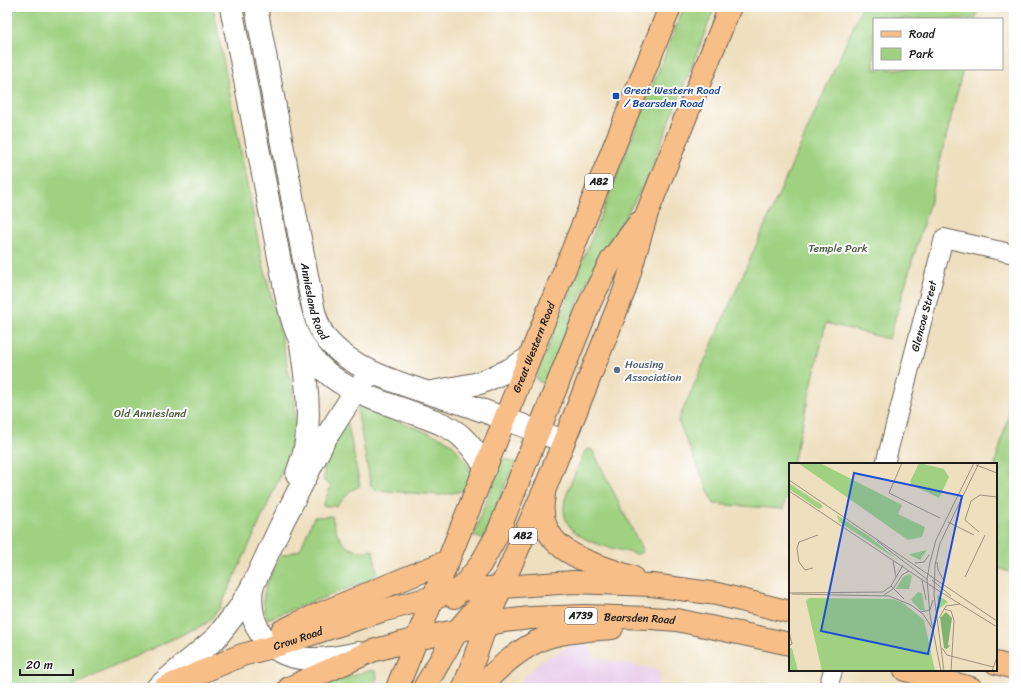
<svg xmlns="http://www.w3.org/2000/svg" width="1021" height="695" font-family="Sriracha,sans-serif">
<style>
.built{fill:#ead1ec}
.green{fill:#9fd181;stroke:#5e764e}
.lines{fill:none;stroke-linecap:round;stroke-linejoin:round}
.minor-casing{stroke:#666055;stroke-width:20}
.tertiary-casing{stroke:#666055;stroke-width:24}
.primary-casing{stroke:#666055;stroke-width:24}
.minor{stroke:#fff;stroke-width:18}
.tertiary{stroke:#fff;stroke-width:22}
.primary{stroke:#f7be88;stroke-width:22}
.transit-dot{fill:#1a4fb4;stroke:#fff;stroke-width:1.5}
.service-dot{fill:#5c6f8a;stroke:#fff;stroke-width:1.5}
.labels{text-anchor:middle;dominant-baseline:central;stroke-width:4;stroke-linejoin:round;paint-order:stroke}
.shield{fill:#fff;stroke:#606060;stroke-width:1}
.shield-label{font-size:10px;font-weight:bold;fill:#1c1c1c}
.transit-label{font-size:11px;fill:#164399;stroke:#fff;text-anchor:start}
.park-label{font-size:11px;fill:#4a5b3f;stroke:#fff}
.street-label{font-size:11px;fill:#1c1c1c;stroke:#fff}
.service-label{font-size:11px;fill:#4e5e75;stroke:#fff;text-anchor:start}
.inset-road{fill:none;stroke:#9a917e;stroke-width:1}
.view{fill:#1d4ed8;fill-opacity:0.15;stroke:#1d4ed8;stroke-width:2}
.inset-edge{fill:none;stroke:#1c1c1c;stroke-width:2}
</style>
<rect width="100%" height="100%" fill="#fff"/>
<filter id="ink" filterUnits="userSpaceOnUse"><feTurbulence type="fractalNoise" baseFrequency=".025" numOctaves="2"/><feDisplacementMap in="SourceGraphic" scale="8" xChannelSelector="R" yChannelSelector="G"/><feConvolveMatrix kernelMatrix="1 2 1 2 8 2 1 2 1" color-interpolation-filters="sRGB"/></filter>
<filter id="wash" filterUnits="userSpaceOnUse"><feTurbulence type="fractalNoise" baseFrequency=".012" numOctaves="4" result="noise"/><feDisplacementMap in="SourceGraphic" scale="16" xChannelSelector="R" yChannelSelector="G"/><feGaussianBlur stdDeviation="0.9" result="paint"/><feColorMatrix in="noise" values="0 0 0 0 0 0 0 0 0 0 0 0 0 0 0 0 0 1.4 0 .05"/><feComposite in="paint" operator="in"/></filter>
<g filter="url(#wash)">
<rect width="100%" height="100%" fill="#eedfbf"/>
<!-- built -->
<polygon class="built" points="586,638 593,657 660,670 659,688 514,688 541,661"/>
<!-- green -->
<g class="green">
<polygon points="7,7 213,7 260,251 280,332 295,402 295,424 294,435 281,474 254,535 220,608 207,623 68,688 7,688"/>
<polygon points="684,7 715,7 645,183 628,212 598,260 582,292 546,381 542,383 539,382 536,377"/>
<polygon points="862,7 979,7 976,19 874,19 874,69 963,69 931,198 889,339 826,323 793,464 790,464 790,479 783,509 714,504 678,421"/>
<polygon points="1014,396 1014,574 996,567 996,464 995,464"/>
<polygon points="361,407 442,438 453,445 467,464 471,473 469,481 463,491 440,495 374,490 371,487 357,409"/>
<polygon points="346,422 348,425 360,486 350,491 337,506 323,506 331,485 324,481 324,466 328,454"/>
<path d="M587,449H590L593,451L642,549V552L637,554C609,547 556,541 565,500C569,485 579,465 585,451Z"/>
<polygon points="503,458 515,462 483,539 473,536"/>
<path d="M332,516C337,540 346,555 373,550L377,572L372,579L267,619C258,592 269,579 280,556L300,550L314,517Z"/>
<polygon points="371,670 376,672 377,678 373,688 312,688"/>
</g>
</g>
<g filter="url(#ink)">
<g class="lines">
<defs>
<g id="minor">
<path id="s1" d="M885,464L944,238L1014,254"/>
<polyline points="828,688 833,670"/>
</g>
<g id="tertiary">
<path d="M231,7L288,304C292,317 294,330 301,341C326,387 371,398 416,414C432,420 449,425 462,437C472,446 479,457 486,468"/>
<path id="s2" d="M256,7L312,302C315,317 319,332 330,343C364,379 429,391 475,408C505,418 534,430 563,441"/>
<polyline points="432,392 480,383 509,370 529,358"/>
<path d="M297,474C299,467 302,460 304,453C312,417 306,380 301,344"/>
<path d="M252,587C247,627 268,658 311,659C327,660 344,656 359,653"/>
<polyline points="157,688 216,638 238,610 252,587 281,525 325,439 355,392 364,381"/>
</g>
<g id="primary">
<path d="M544,495C533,552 592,563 632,577"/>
<polyline points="454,597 480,565 497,535 591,300 612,259 639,223"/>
<polyline points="282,631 296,624 374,591 448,561"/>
<polyline points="996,663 1014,668"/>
<polyline points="905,670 971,688"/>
<path id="s3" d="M164,688L242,655L272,647L381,611L460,590L573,582L652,585L717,594L790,612"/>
<path id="s4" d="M289,688L372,651L416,639L504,621L530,618L584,616L651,618L677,620L790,644"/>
<path id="s5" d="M397,688L670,7"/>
<polyline points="424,688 458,630 473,612 499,589"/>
<polyline points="464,688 486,625 501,587 546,486 625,289 647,213 730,7"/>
<path d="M478,688C496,670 521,647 545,638C566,631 590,630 612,628"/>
</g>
</defs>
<!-- minor casing -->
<use href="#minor" class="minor-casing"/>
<!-- tertiary casing -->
<use href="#tertiary" class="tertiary-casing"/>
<!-- primary casing -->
<use href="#primary" class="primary-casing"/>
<!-- minor -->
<use href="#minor" class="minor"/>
<!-- tertiary -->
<use href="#tertiary" class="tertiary"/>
<!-- primary -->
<use href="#primary" class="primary"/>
</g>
</g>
<!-- markers -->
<rect class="transit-dot" x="612" y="92" width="8" height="8" rx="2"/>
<circle class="service-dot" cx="617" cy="370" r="4"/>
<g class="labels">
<!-- shield labels -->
<g class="shield">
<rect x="585" y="174" width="28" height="16" rx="3"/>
<rect x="509" y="528" width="28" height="16" rx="3"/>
<rect x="565" y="608" width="32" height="16" rx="3"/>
</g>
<g class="shield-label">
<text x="599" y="182">A82</text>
<text x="523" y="536">A82</text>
<text x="581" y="616">A739</text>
</g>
<!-- transit labels -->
<g class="transit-label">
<text x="624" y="90">Great Western Road<tspan x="624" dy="13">/ Bearsden Road</tspan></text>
</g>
<!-- park labels -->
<g class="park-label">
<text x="838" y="248">Temple Park</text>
<text x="150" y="413">Old Anniesland</text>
</g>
<!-- street labels -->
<g class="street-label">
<text stroke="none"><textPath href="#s2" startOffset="300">Anniesland Road</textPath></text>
<text stroke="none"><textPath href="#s1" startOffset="153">Glencoe Street</textPath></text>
<text stroke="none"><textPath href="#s5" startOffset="367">Great Western Road</textPath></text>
<text stroke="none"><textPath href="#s4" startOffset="362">Bearsden Road</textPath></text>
<text stroke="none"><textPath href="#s3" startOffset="143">Crow Road</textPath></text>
</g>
<!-- service labels -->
<g class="service-label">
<text x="625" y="364">Housing<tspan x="625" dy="13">Association</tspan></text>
</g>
</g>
<!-- overview -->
<g transform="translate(789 463)">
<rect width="208" height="208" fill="#eedfbf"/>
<path d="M9,0H31L113,42L109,51L136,64L133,74L119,77ZM130,0L155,6L160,14L150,35L123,22L121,19ZM0,20L33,42V45L30,46L0,26ZM48,52L81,74L109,97L50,59ZM138,87L131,97L121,92V91ZM120,111L123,113L120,126H107L114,114ZM129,129L133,130L136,147H131L122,137ZM149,132L159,139L150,146L148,133ZM20,135L104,136L114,140L135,157L146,208H33L17,138ZM0,185H3L9,208H0Z" fill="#9fd181"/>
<path d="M157,149L163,155L159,182H161L158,186L155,185L151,155Z" fill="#7fb36f"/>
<path class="inset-road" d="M113,0L100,30L151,55M187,2L208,10M0,17L208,158M0,28L150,128L208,164M159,59L185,72M190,69L176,57L182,38L191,32L208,34M88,78L139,117M104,98L107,114M10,99L8,85L10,79L29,72M10,99L16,107L24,105M148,99L149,107L155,118M126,100L135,99L140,92M176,114L196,72M133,117L137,137M143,117L162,133M102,123L115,136M0,130L94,129L102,123L114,102M3,131L100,133L122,142M95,132L104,126L113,112L120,108M122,142L134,151L143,165M155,146L162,148L165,157L162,208M131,149L141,147L144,137M150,155L157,143L171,141M0,169L3,181L0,182M153,185L158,192L204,204M152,208L141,152L138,116L141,99L147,77L185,0M155,208L145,132L146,102L151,80L190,0M203,208L208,194"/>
<path class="view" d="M65,10L173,33L139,191L32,168Z"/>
<rect width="208" height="208" class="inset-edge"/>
</g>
<!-- margin -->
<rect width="1021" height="695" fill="none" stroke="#fff" stroke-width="24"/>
<!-- legend -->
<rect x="873" y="18" width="130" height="52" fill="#ffffff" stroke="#a4a4a4"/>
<rect x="881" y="31" width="20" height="6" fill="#f7be88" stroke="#a4a4a4"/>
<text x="909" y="38" font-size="12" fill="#1c1c1c">Road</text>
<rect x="881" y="48" width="20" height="12" fill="#9fd181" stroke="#a4a4a4"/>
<text x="909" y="58" font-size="12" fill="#1c1c1c">Park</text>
<!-- scale -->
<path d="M20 669v6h53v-6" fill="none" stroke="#1c1c1c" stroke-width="2"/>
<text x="26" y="669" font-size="12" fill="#1c1c1c" stroke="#ffffff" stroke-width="3" paint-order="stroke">20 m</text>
</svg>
